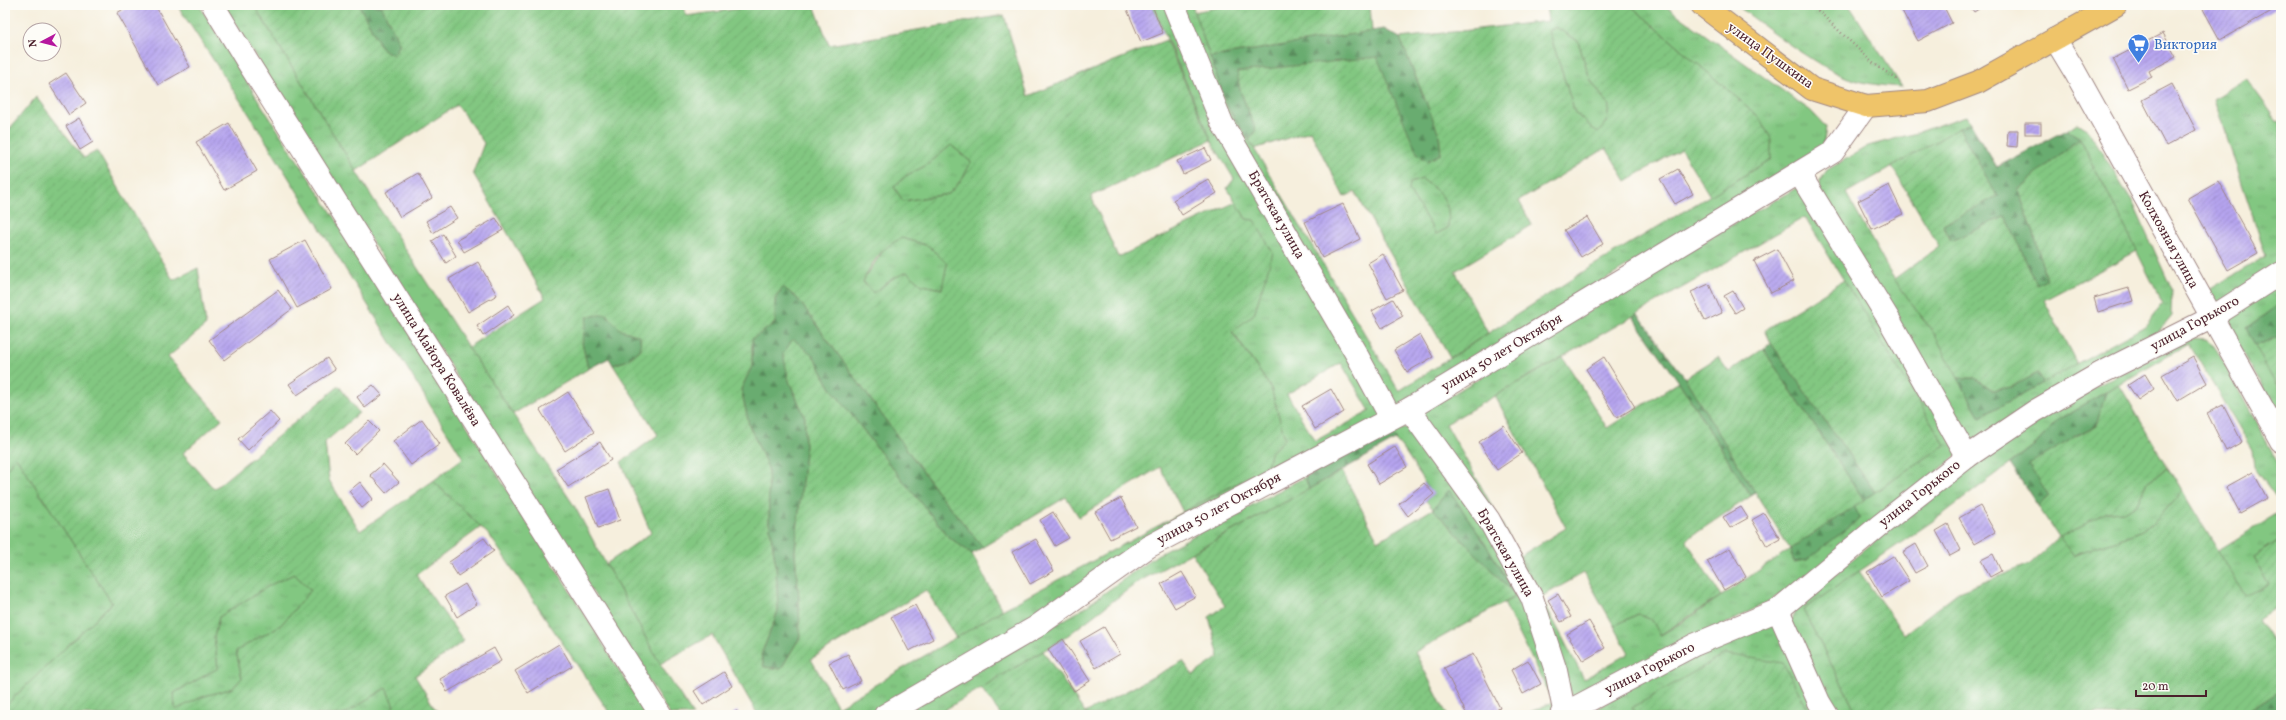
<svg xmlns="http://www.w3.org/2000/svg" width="2286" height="720" font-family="Vollkorn,serif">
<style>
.grass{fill:url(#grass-tufts);stroke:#667356;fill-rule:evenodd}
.forest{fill:url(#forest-firs);stroke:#5a664d}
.garden{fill:url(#garden-furrows);stroke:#667356;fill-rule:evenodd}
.building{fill:url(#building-hatch)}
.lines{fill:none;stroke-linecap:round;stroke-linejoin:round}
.minor-casing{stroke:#a08784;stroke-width:24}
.major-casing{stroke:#a08784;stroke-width:24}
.path{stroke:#a08784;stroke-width:2.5;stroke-dasharray:1 3;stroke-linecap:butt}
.minor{stroke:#fff;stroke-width:22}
.major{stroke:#efc469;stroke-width:22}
.labels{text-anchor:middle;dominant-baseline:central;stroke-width:3;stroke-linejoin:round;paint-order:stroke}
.shop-label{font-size:14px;fill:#366cbe;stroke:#fdfcf7;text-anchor:start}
.street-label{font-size:14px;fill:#4a1f2b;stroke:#fdfcf7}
</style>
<defs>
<pattern id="grass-tufts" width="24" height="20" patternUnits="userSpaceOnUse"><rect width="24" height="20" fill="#82c781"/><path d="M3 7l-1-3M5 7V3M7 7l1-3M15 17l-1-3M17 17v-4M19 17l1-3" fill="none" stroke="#72aa70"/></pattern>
<pattern id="forest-firs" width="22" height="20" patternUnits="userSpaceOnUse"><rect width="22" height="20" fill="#69ac6f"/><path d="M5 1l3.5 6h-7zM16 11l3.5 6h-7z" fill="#588b5b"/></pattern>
<pattern id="garden-furrows" width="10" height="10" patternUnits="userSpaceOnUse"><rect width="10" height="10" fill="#82c781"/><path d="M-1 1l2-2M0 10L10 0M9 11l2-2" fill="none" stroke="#72aa70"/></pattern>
<pattern id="building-hatch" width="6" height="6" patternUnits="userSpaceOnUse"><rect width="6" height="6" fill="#b5a4ef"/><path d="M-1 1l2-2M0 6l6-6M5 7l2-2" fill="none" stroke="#9585c2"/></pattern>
</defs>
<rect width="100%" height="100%" fill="#fdfcf7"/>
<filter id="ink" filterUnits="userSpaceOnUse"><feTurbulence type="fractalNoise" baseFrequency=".025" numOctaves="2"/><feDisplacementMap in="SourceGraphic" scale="8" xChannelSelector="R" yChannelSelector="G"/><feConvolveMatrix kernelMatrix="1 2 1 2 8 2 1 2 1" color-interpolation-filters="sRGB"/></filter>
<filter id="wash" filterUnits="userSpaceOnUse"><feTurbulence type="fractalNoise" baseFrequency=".012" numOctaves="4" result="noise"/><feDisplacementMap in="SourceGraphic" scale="16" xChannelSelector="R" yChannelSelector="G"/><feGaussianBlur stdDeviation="0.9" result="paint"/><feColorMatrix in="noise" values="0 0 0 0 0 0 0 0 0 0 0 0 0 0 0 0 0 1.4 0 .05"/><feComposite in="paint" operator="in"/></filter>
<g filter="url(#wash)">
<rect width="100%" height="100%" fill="#f6efdd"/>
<!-- grass -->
<g class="grass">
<polygon points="177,5 199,5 266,112 392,305 647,715 611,715 490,536 433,481 463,458 249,114"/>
<polygon points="223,5 254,5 367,189 468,347 575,507 660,664 693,715 670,715"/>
<path d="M1152,5H1169L1383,416L867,715H824L1002,610L1267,467L1270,453L1285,439L1271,388L1232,331L1254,314L1262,287L1246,219L1227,188L1234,179L1213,144ZM1341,363L1370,411L1315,441L1287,394Z"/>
<polygon points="1179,5 1192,5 1228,108 1249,140 1399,391 1589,268 1771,159 1759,117 1630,5 1664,5 1811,111 1826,127 1824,142 1812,154 1391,410 1226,119"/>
<path d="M1736,5H1849L1902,87C1884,86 1865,84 1848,78C1810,63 1769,29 1736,5Z"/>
<polygon points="1556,27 1578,41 1590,79 1609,106 1607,122 1598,133 1575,113 1549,31"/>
<polygon points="2246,78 2278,122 2281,120 2281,267 2219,309 2207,291 2266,256 2214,99"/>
<polygon points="1966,116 1970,123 1846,193 1889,271 1935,335 1980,417 2145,326 2163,304 2080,138 2067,130 2077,123 2088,130 2134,205 2172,290 2171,315 2157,332 2055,394 1968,443 1820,199 1819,182 1827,170 1868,146 1916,133"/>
<polygon points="951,145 971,162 963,178 949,194 903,201 894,187 907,175 927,165"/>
<path d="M1422,179C1442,194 1451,200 1448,228L1436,234L1409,191L1410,183Z"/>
<path d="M1800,186L1960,453L1810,576L1764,604L1574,702L1563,668L1420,414L1728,227ZM1805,217L1945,445L1854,506L1859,519L1794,562L1790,549L1689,618L1661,635L1652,620L1638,614L1614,626L1629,653L1584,679L1520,556L1446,424Z"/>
<polygon points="902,238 929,246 947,264 943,289 922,285 907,272 892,279 873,293 863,281 886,246"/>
<polygon points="2281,281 2281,303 2246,328 2281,393 2281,419 2224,320"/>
<polygon points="2194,338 2206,339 2214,345 2281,468 2281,504 2254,467 2252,450 2189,344 2059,419 2036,444 1943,514 1803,610 1858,715 1834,715 1791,623 1797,605 1965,467 2092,388"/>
<path d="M1410,428L1487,526L1528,604L1560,710L1548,715H1523L1553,702L1504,603L1516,596L1490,551L1449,491L1433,509L1426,501L1433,494C1415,472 1409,449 1385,431Z"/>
<polygon points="16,457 112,603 5,706 5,471"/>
<path d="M2168,468L2182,491C2171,504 2157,522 2142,530C2120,541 2096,545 2074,555L2059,538L2106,512L2126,511L2137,504L2148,481Z"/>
<polygon points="1305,477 1309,489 1138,582 1063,639 936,715 900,715 1081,610 1157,555"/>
<polygon points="2281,511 2281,539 2253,557 2269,584 2245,596 2217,551"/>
<polygon points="294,574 311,590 281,625 236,651 242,678 233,688 202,697 175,711 174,693 218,668 214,637 219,617 270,585"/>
<polygon points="1772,624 1782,634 1821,715 1811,715 1806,707 1632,708 1636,715 1586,715 1683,656"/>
<polygon points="386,688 394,706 386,715 343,715"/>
</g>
<!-- forest -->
<g class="forest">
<polygon points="359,5 381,5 400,45 393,55 382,49"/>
<polygon points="1384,29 1400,38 1439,134 1441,154 1427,161 1417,154 1397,108 1240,90 1256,130 1249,140 1228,108 1210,57"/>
<polygon points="1970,123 1997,167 2067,130 2080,138 2018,190 2034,233 2046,280 2037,285 2006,216 1951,241 1943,225 1996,196 1959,128"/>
<polygon points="783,287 798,299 940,495 983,547 972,554 950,538 890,465 830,387 813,355 789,381 805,417 805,453 795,552 799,598 800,637 781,669 764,667 761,655 778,611 776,567 769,522 768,468 749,425 741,389 752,366 752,339 775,323 775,299"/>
<polygon points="2281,303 2281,335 2255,346 2246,328"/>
<polygon points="606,313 621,330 640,336 641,349 626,361 613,365 609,358 588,369 582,343 587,317"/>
<polygon points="1638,314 1685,378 1756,493 1751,496 1679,382 1633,317"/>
<polygon points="1771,343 1875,492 1864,500 1763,349"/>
<polygon points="2038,373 2042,383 1980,417 1958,378 1975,378 1993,390 2011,387"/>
<polygon points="2106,392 2096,425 2074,437 2049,496 2038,506 2010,464 2036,444 2059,419"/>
<polygon points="1385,431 1397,439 1309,489 1305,477"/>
<polygon points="1449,490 1490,551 1516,596 1433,509"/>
<polygon points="1854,506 1860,518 1807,560 1794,562 1790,549"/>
<polygon points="2281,690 2281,715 2243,715"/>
</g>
<!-- garden -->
<g class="garden">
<path d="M254,5H359L382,49L393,55L400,45L381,5H684L686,16L765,5H814L829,45L1004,15L1028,96L1166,40L1211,140L1091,196L1118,257L1236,202L1246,219L1254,220L1273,253L1254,314L1232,332L1271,388L1285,439L1270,453L1267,467L1183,512L1160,467L1079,517L1066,497L983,547L940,495L798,299L783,287L775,299V323L752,339V366L741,389L749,425L768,468L769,522L776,567L778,611L761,655L764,667L781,669L800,637L799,598L795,552L805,453V417L789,381L783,354L793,339L813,355L830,387L890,465L950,538L972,554L1002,610L956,638L926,590L811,659L838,707L824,715H758L712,635L660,664L606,564L651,533L621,462L658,435L613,365L626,361L641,349L640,336L621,330L606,314L587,317L582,343L588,369L513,414L468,347L545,298L473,173L484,143L457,105L356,171ZM951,145L971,162L963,178L949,194L903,201L894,187L907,175L927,165ZM902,238L929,246L947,264L942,289L922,285L907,272L892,279L873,293L863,282C873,260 881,248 902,238Z"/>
<polygon points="1229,5 1370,5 1372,31 1210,57 1194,12"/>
<path d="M1546,5H1630L1759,117L1771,139V159L1710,196L1681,149L1626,181L1606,148L1519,201L1532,225L1455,271L1488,333L1450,358L1355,192L1344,197L1310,131L1254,149L1249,140L1256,130L1240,90L1237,72L1377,57L1417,153L1427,161L1441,154L1439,134L1400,38L1548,21ZM1556,27L1578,41L1590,79L1609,106L1607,122L1598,133L1575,113L1549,31ZM1422,179C1442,194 1451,200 1448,228L1436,234L1409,191L1410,183Z"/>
<path d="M36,97L84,158L97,151L173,280L198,268L206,325L168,357L222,419L183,453L214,489L339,386L359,413L325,442L329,480L360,531L433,481L481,527L416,575L464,641L415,676L439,715H386L394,706L386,688L343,715H5V706L112,603L16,457L5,471V134ZM294,574L311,590L281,625L236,651L242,678L233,688L202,697L175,710L174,693L218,668L214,637L219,617L270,585Z"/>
<polygon points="1959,128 1997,196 1943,225 1951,241 2006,216 2037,285 2046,280 2034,233 2018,190 2080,138 2137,251 2044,300 2077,364 2042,383 2038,373 2011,387 1993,390 1975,378 1958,378 1935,335 1894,279 1939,246 1892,167"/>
<polygon points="1844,280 1945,445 1875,492 1771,343 1765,330"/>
<polygon points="2281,335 2281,382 2276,385 2255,346"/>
<polygon points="1763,349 1864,500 1790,549 1685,378 1718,357 1729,372"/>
<polygon points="1563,357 1607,428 1679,382 1751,496 1686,540 1721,596 1660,635 1652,620 1638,614 1614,626 1584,573 1541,597 1520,556 1566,528 1495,396"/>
<path d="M2119,384L2168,468L2148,481L2137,504L2126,511L2106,512L2060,538L2074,555C2096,545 2120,541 2142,530C2157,522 2171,504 2182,491L2245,595L2269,584L2253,557L2281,539V603L2258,619L2281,654V690L2243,715H1858L1803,610L1859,571L1904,634L1958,592L2030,564L2059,538L2038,506L2049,496L2029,464L2096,425L2106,392Z"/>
<polygon points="1342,471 1378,541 1433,509 1516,596 1415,652 1447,715 1001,715 981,688 1043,651 1085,713 1183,661 1193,675 1219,657 1209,617 1225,606 1192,553"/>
<polygon points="1725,654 1783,663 1811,715 1636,715 1632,708"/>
</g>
<g id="blocks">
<!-- building -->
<g class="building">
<polygon points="130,5 155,5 190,67 158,85 117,13"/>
<polygon points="908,5 921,5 921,6 908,7"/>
<polygon points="1125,5 1152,5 1163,33 1141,42"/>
<polygon points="1899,5 1943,5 1952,23 1918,41"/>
<polygon points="1969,5 1985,5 1974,12"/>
<polygon points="2210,5 2276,5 2277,8 2220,40 2203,9"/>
<polygon points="2163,33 2176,57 2149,71 2152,77 2128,89 2113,59"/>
<polygon points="66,73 86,103 69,115 49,84"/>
<polygon points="2172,84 2196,130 2166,146 2142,100"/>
<polygon points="79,118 93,142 80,150 66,126"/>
<polygon points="229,123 257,171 224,190 196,142"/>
<rect x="2025" y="123" width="16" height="11"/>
<polygon points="2008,130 2018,130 2017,147 2007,146"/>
<polygon points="1205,148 1211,160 1183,174 1177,161"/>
<polygon points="1678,169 1693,194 1675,204 1660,179"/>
<polygon points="418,173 432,198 400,217 386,192"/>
<polygon points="1208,179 1217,193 1182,215 1173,200"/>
<polygon points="2218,181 2258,253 2228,270 2188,198"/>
<polygon points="1889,185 1903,214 1872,229 1858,201"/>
<polygon points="1343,204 1360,239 1322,258 1305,222"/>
<polygon points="450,207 457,218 433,233 426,221"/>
<polygon points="1587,217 1603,244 1581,257 1564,230"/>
<polygon points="496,218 503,230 464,252 457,240"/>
<polygon points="443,234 456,256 446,263 432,241"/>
<polygon points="305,240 332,289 297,308 270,259"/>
<polygon points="1777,249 1794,281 1771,293 1754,261"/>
<polygon points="1383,254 1403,290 1387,298 1368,263"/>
<polygon points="478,262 497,295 468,312 449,279"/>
<polygon points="1709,284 1722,313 1705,321 1691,292"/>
<polygon points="2129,288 2133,301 2098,312 2094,298"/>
<polygon points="278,290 292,309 224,360 209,340"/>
<polygon points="1733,291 1743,308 1735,313 1724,296"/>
<polygon points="1393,299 1403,316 1382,328 1372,311"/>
<polygon points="508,305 514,315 483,336 477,326"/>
<polygon points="1420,334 1433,357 1407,372 1394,350"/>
<polygon points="1604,357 1635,407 1617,418 1586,369"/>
<polygon points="2193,357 2207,383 2177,401 2162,375"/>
<polygon points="327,358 335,370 297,395 289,384"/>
<polygon points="2145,374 2154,389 2138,400 2128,385"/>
<polygon points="373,385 382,395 365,408 357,397"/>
<polygon points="1331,389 1344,412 1315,429 1302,406"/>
<polygon points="568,392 594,432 565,451 540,410"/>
<polygon points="2223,405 2242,442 2226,451 2207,413"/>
<polygon points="270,411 279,421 248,450 238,439"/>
<polygon points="422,419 440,444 411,465 393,441"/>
<polygon points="369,421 379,431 355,454 345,444"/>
<polygon points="1504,425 1522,453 1497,470 1479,442"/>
<polygon points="600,442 611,460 568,487 556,469"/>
<polygon points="1395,447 1407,467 1379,484 1367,464"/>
<polygon points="383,464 399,482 386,493 370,475"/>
<polygon points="2253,472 2267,498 2240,513 2226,487"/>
<polygon points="360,482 373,499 362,508 349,491"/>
<polygon points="1424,483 1434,494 1408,516 1399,504"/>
<polygon points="609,489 620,520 598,528 586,497"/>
<polygon points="1121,498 1136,526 1110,539 1095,512"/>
<polygon points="1980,506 1995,532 1974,544 1959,518"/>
<polygon points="1741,507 1748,518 1730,528 1723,517"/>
<polygon points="1053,512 1069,538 1055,546 1040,520"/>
<polygon points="1764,513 1780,539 1767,546 1752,520"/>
<polygon points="1948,524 1961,550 1950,556 1936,531"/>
<polygon points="484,538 494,551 458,576 449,562"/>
<polygon points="1036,539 1054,571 1030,584 1012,552"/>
<polygon points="1916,544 1928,566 1915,573 1903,552"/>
<polygon points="1730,548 1746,577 1724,590 1707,561"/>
<polygon points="1993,554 2001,571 1990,577 1981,560"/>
<polygon points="1893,556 1909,581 1882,597 1867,572"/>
<polygon points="1182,572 1196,596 1175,608 1161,584"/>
<polygon points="465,584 477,604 457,617 445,596"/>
<polygon points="1558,594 1571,617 1561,622 1548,600"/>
<polygon points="915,605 933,639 909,651 891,617"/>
<polygon points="1589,621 1605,648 1583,661 1567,634"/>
<polygon points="1104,627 1120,654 1096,668 1080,641"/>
<polygon points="1063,639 1090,681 1074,691 1048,649"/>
<polygon points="559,644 572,666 528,693 515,671"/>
<polygon points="494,648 501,661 447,692 440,679"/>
<polygon points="848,654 861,681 843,690 829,663"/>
<polygon points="1473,654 1500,708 1485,715 1467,715 1444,668"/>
<polygon points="1528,660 1541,684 1523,694 1511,670"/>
<polygon points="724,672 732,686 703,705 694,691"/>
<polygon points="737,711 739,715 730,715"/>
</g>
</g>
</g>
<g filter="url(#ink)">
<use href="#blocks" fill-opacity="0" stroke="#a08784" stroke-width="1"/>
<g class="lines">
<defs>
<g id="minor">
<polyline points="213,5 247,61 661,715"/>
<polyline points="1174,5 1222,123 1358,357 1391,418"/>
<polyline points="2055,39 2075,72 2281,441"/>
<polyline points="1799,173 1888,318 1967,457"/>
<polyline points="1409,409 1489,520 1532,598 1556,671 1565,715"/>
<polyline points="1778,610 1819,702 1827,715"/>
<polyline points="885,715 1036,627 1148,547 1409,409 1833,152 1866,106"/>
<polyline points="1561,715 1694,645 1778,610 1879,526 1967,457 2035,411 2101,373 2211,318 2281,273"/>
</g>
<polyline id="major" points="1702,5 1812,89 1866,106 1928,101 1978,82 2116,5"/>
</defs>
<!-- minor casing -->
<use href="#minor" class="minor-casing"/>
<!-- major casing -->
<use href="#major" class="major-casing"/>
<!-- path -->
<polyline class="path" points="1812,5 1873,63 1898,80"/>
<!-- minor -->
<use href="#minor" class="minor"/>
<!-- major -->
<use href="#major" class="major"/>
</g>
</g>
<!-- icons -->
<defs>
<symbol id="supermarket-pin" viewBox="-11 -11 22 30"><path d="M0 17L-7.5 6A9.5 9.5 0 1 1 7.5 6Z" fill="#3f7fe0" stroke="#fdfcf7"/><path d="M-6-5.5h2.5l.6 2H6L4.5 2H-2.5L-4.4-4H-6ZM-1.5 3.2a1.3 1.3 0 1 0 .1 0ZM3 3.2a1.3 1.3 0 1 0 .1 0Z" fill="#fff"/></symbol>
</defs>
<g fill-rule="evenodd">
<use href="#supermarket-pin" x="2126" y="32" width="25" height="34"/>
</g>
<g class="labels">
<!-- shop labels -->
<g class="shop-label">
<text x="2154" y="45">Виктория</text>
</g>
<!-- street labels -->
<g class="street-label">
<text transform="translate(1770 56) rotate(36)">улица Пушкина</text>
<text transform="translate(1276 215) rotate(60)">Братская улица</text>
<text transform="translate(2168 240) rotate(61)">Колхозная улица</text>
<text transform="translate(2195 324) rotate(-29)">улица Горького</text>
<text transform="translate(1502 353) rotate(-31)">улица 50 лет Октября</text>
<text transform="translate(436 360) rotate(58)">улица Майора Ковалёва</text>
<text transform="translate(1920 494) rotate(-38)">улица Горького</text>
<text transform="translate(1219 509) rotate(-28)">улица 50 лет Октября</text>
<text transform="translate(1505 553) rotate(60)">Братская улица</text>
<text transform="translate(1650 669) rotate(-27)">улица Горького</text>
</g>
</g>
<!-- margin -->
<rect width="2286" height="720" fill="none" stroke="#fdfcf7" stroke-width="20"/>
<!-- north arrow -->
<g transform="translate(42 42) rotate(263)"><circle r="19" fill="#fdfcf7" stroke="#b5a4a5"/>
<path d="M0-3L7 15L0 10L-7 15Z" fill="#b5179e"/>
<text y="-6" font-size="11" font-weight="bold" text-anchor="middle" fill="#4a1f2b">N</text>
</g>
<!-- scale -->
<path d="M2136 690v6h70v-6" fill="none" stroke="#4a1f2b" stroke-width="2"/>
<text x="2142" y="690" font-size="12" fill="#4a1f2b" stroke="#fdfcf7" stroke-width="3" paint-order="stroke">20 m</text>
</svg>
